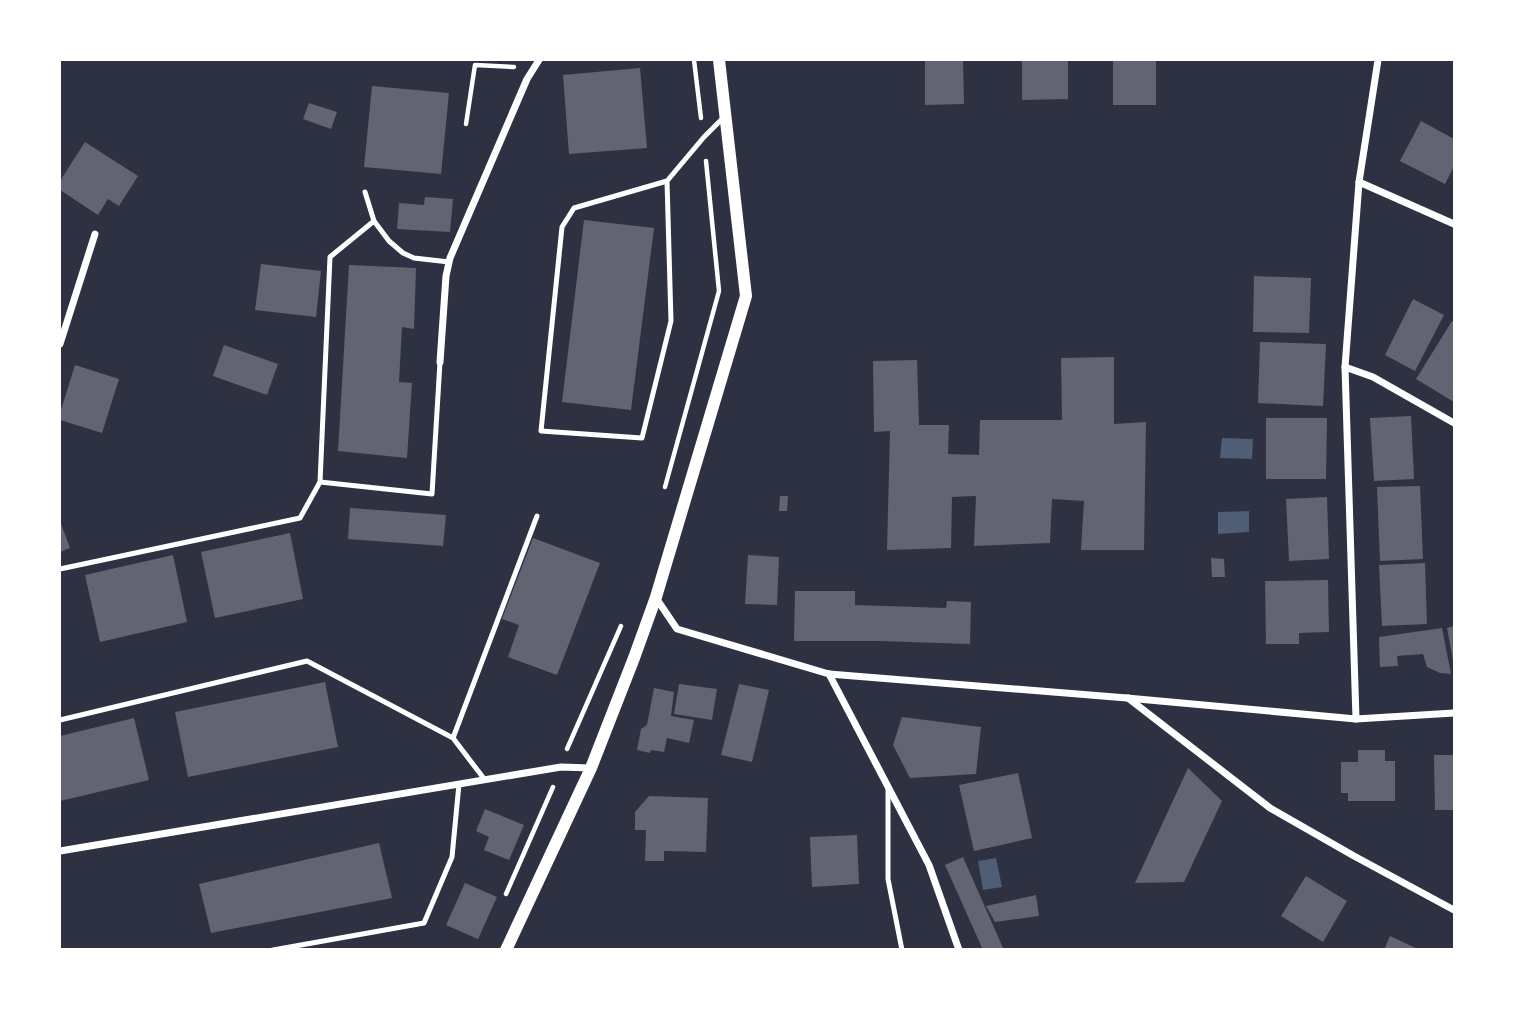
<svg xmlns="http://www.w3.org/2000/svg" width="1514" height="1009" font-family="Signika,sans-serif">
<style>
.water{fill:#4f5d75}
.building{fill:#626471}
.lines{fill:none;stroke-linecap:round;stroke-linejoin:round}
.path{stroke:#fff;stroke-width:4.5}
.service{stroke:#fff;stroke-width:5}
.minor{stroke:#fff;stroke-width:7}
.tertiary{stroke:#fff;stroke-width:12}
</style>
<rect width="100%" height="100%" fill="#2d3142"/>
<!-- water -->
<g class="water">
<polygon points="1222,438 1253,439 1252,459 1220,458"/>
<polygon points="1249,511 1249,532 1218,534 1218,512"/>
<polygon points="996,858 1002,887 983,890 978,861"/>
</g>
<!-- building -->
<g class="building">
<polygon points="925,60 963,60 964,104 925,105"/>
<polygon points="1022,60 1068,60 1068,99 1022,100"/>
<rect x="1113" y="60" width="43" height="45"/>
<polygon points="640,68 647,148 569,154 563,75"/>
<polygon points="372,86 449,93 441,174 364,167"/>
<polygon points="309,103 337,112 331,129 303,119"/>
<polygon points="1421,121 1454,139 1454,166 1445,184 1400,161"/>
<polygon points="85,142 138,176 119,206 108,199 98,215 60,190 60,181"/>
<polygon points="425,197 453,199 450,232 397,229 399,203 424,205"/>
<polygon points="584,220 654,228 631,410 562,402"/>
<polygon points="261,264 321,271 316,317 255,310"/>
<polygon points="349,265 416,268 414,329 402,327 399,382 412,383 407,458 338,451"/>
<polygon points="1254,276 1311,278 1309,333 1253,332"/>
<polygon points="1413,299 1444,315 1415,371 1385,355"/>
<polygon points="1452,321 1454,323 1454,402 1416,379"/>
<polygon points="1260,342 1326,344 1323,406 1258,403"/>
<polygon points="224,345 278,364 267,395 213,376"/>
<polygon points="1114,357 1114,424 1146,422 1144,550 1081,550 1084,501 1052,499 1050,543 974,546 976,496 952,497 951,548 887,550 890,431 874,432 873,361 917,360 919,425 949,425 948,454 979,455 980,420 1062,420 1061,358"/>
<polygon points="75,365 119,379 102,433 60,420 60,413"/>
<polygon points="1411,416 1414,479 1374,481 1370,418"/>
<polygon points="1266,418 1327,418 1326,479 1266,479"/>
<polygon points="1420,486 1423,559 1380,561 1377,487"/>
<polygon points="780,496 788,496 787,511 779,511"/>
<polygon points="1327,497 1329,559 1289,561 1286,499"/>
<polygon points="350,508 446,515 443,546 348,539"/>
<polygon points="60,521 70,548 60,552"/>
<polygon points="290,533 303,599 215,618 201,552"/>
<polygon points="533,538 600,563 557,675 508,657 519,625 502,619"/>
<polygon points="173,555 187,622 100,642 85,575"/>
<polygon points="748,555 779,557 777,605 745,604"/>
<polygon points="1211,558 1224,559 1225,577 1212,577"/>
<polygon points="1425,563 1427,624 1382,626 1379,565"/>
<polygon points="1328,580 1329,632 1299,633 1299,644 1266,644 1265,581"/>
<polygon points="795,591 855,591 855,605 946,608 947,601 971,602 970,644 879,641 794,641"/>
<polygon points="1454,626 1454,660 1453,661 1447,628"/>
<polygon points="1442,628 1451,674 1440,673 1427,667 1423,654 1397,656 1398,666 1380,667 1379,637"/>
<polygon points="325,682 338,747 188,777 175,712"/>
<polygon points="679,684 717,689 712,720 674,714"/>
<polygon points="739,684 769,690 752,762 721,755"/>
<polygon points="654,688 674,692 671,716 694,720 689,743 667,738 664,752 651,750 650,753 637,750 641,729 647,725"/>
<polygon points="902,717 981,727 976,774 910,778 893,745"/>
<polygon points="134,718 149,780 60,801 60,736"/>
<polygon points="1358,750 1385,750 1385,761 1395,761 1395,801 1348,801 1348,793 1341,793 1341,762 1358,762"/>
<polygon points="1434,755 1454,755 1454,810 1435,810"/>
<polygon points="1188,768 1222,801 1184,882 1135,883"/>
<polygon points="1018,773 1032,838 974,851 959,785"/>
<polygon points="649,796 708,798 706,852 664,851 664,861 645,861 646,830 635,830 635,812"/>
<polygon points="485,809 524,825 509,860 484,850 489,837 476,831"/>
<polygon points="857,835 859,884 812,887 810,837"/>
<polygon points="379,843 392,898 211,933 199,884"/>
<polygon points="963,857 1003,948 1003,950 983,950 945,865"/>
<polygon points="1306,876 1347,901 1323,942 1281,916"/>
<polygon points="465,883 497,897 478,939 446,925"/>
<polygon points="1036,895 1039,916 995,922 986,906"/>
<polygon points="1390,936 1420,950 1384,950"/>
</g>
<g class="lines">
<!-- path -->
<g class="path">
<polyline points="694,60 701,118"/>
<polyline points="466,124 475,65 514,67"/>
<polyline points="665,487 719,291 706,161"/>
<polyline points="567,749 621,626"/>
<polyline points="506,894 553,787"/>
</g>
<!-- service -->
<g class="service">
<polyline points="667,181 574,208 562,227 541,431 642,438 671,321 667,181 704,137 723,118"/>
<polyline points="365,192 374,221 389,241 403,253 414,258 449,262"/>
<polyline points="320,482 330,257 374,221"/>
<polyline points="60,569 300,518 320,482 432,494 440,362"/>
<polyline points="60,720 307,661 453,738 485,780"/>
<polyline points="453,738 537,516"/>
<polyline points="888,790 888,879 902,950"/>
<polyline points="273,950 424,923 452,857 459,784"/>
</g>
<!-- minor -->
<g class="minor">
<polyline points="1359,182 1454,224"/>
<polyline points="60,344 95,234"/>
<polyline points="440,362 446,276 450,258 527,79 539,60"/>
<polyline points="1345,367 1373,377 1454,423"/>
<polyline points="656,598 677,629 829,674 1127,698 1356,719 1454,713"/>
<polyline points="829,674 929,865 959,950"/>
<polyline points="1128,698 1270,808 1354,856 1454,910"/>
<polyline points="1356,719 1345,367 1359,182 1378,60"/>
<polyline points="60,851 561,767 591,768"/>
</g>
<!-- tertiary -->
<polyline class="tertiary" points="506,950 591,768 634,658 656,597 746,296 719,60"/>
</g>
<!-- border -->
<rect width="1514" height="1009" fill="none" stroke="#ffffff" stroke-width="122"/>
</svg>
